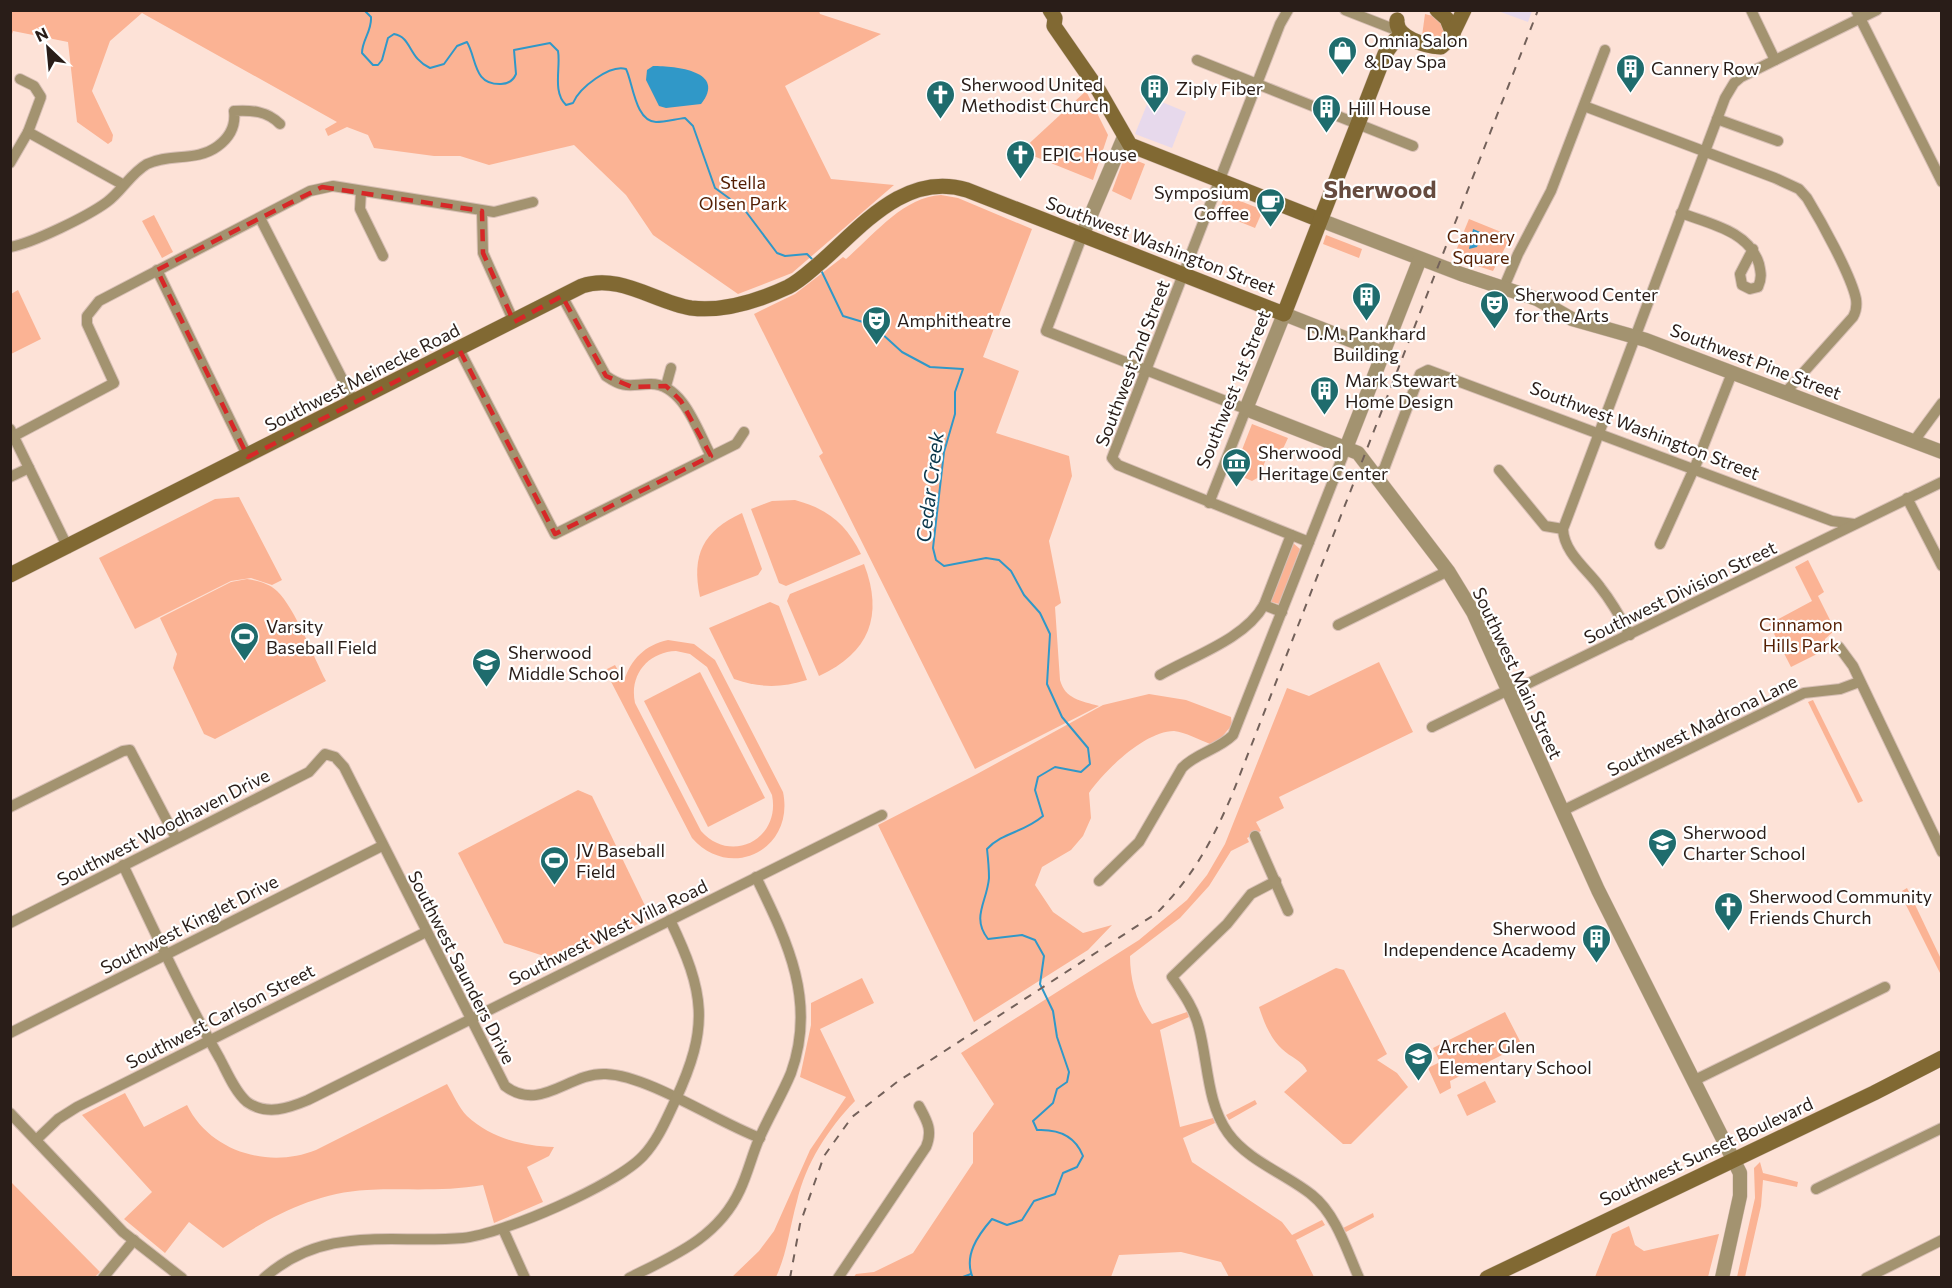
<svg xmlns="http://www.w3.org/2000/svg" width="1952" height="1288" font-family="Commissioner,sans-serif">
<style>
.industrial{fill:#e7d9ec}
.green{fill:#fbb394;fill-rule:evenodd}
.water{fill:#3098c8}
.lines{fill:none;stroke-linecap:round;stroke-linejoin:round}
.stream{stroke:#3098c8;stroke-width:2}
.minor-casing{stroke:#d7bfb5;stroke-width:12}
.tertiary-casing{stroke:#d7bfb5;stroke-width:15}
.secondary-casing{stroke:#d7bfb5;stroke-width:16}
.minor{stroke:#a39370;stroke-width:10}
.tertiary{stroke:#a39370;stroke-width:14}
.secondary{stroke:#816933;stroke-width:15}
.rail{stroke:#73615a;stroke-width:2;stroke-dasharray:8 8;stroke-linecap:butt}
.marked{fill:none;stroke:#d62828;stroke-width:4.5;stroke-dasharray:12 8;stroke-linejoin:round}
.labels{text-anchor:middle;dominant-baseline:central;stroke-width:4.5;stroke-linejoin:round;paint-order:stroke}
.poi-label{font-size:18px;fill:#291d18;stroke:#fff;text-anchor:start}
.park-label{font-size:18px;fill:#551f03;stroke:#fff}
.street-label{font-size:18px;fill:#291d18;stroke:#fff}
.water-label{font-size:20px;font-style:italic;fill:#0a374b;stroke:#fff}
.district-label{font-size:24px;font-weight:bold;fill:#664b3f;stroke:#fff}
</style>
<rect width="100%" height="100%" fill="#fde2d7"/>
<!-- industrial -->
<g class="industrial">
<polygon points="1498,11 1532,10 1532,11 1528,22"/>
<polygon points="1150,97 1186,112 1172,148 1135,134"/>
</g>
<!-- green -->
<g class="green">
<polygon points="11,10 819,11 820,14 881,34 785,86 831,179 894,185 792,273 738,294 653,235 626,195 574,145 489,165 460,156 434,156 374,148 368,135 347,127 328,136 325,129 337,122 142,13 110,41 92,91 113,135 112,141 108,144 77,122 68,42 13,31 11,37"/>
<polygon points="1425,14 1437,17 1446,29 1444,37 1436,41 1422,36"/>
<polygon points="1086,91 1108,135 1093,180 1021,151"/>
<polygon points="1125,156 1145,164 1131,200 1112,191"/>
<path d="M941,195L958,198L1032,229L983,357L1019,371L996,433L1069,456L1072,476L1049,541L1061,603L1055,607L1060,680C1065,699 1081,701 1099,706L975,769L819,456L823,453L754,314L795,294L843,257L846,259C874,235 903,197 941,195Z"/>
<polygon points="1225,195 1263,210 1255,228 1218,213"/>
<polygon points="154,215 173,252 162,258 142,221"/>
<polygon points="1469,219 1511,236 1493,271 1453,258"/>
<polygon points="1326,235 1362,249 1359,258 1323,244"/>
<polygon points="18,290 41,339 11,354 11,294"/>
<polygon points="1252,424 1288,438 1281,453 1270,449 1259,477 1252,481 1233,473"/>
<polygon points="239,497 282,580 272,585 251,578 231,581 135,629 99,558 215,499"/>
<path d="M795,500C828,509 846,524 861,554L786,586L779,583L751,509L772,501Z"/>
<path d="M742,513L762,569L758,575L700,597C691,555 703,531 742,513Z"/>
<polygon points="1293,543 1300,549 1279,604 1268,601"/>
<polygon points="1808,560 1824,592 1818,596 1835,630 1825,639 1823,651 1791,667 1769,624 1812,601 1795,567"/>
<path d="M864,564C884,616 869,653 819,676L787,601L790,594Z"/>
<path d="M247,579C258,581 268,583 277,591C295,608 314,658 326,681L215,739L204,734L173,668L177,654L160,618L231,582Z"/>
<path d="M770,602L779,606L807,680C780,688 761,688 734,679L709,628Z"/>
<path d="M668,640L694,644L715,660L783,792C795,849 731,882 692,838L605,670L615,665L624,681C631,659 645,645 668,640ZM676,651L690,654L707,667L772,795C781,839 731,865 701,831L635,703C629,675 648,652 676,651Z"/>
<path d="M1379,662L1413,732L1279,797L1284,808L1256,822L1261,831L1247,838L1249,842L1231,851L1209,886L1180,918L1130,956C1130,981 1137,1004 1152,1024L1187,1012L1189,1017L1160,1030L1180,1127L1213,1118L1215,1123L1183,1138L1192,1162L1282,1222L1292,1235L1322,1220L1325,1225L1296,1240L1314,1277H1229L1221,1262L1181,1252L1119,1255L1111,1277L853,1278L856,1274L874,1272L913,1253L973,1163V1133L994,1104L961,1053L1139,940L1187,900L1207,875L1225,844L1287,688L1309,696Z"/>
<polygon points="700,672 765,798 708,827 644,701"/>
<path d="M1149,694L1186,700L1231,717L1232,725L1221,738L1210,744C1200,740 1185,732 1174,731C1145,731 1104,771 1089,793L1091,818L1083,836L1071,850L1042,867L1035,885L1053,912L1083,933L1112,925L1088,950L974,1022L878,825L977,774L1103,705Z"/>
<polygon points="1813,700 1863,801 1858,803 1808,702"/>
<polygon points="578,790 592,796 651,918 559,961 504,943 458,853"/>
<polygon points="1907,888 1941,959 1941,975 1903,899 1902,891"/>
<path d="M1336,968L1344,970L1387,1054L1377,1060L1397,1073L1408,1087L1351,1144H1343L1284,1092L1307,1071C1303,1061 1290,1057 1282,1049C1270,1038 1264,1022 1259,1007Z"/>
<path d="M862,978L874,1003L820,1029L855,1101C828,1129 806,1163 797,1201C790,1226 787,1254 776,1277H732L759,1251L774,1231L810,1150L846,1097L800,1077L811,1025V1003Z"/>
<polygon points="1505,1012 1522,1045 1450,1081 1451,1088 1440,1094 1428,1068 1440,1062 1433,1048"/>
<polygon points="1485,1081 1496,1102 1467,1116 1457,1095"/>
<path d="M447,1084C453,1094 459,1108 467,1116C491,1138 522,1146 554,1147L549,1156L527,1167L543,1202L494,1223L483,1185C444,1192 407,1188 367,1190C312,1193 268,1218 223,1248L189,1222L165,1253L124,1219L152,1192L82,1115L125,1093L144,1127L187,1105C210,1152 269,1169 316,1150Z"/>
<polygon points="1255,1100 1257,1104 1229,1120 1226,1115"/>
<polygon points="1760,1162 1763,1173 1798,1182 1797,1187 1763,1180 1761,1206 1745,1277 1737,1277 1755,1198 1754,1168"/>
<polygon points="11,1182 100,1272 95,1277 11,1277"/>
<polygon points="1373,1213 1374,1217 1346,1232 1343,1228"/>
<polygon points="1629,1226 1635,1245 1644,1251 1719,1234 1708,1277 1595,1277 1612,1234"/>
</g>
<!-- water -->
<g class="water">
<path d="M653,66C676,66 727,71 701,104L666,108L659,106L646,80L647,70Z"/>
<polygon points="1473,229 1483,233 1477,247 1469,249"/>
</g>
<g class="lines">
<!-- stream -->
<g class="stream">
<polyline points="332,10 339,10"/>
<path d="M364,10L371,17C372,31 362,40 362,53L373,65H378L382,60L388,38L394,34C412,37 408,58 430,68L444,64L457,46L467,42C477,59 473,85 501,84C508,84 513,81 516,74L514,50L550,43L558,51C561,67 552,92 566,105L573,103C579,88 610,64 626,69C633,83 635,121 656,122C665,122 676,119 685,118L693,126L715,188L744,209L777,253L785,256L807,254L814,261"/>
<path d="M821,270L843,316L863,322L880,332L902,352L930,367L963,369L955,392V414L944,452L933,548L936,560L944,566L986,558L999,560L1011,571L1024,595L1040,613L1050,634L1047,684L1062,717L1088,748L1090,764L1081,772L1055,767L1038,777L1035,790L1043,816C1023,833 1003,832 987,849C988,858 989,868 989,878C987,902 971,917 988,939L1022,935L1035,940L1044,956L1040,984L1053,1011L1057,1037L1069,1072L1067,1082L1057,1089L1053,1103L1033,1121L1037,1130C1058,1129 1075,1135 1083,1156L1077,1167L1063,1173L1055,1194L1034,1201L1022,1220L1007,1225L992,1219C978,1235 963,1256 973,1278"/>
<polyline points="960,1278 971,1274"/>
</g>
<defs>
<g id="minor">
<polyline points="1288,10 1280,24 1112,458 1118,465 1309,542"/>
<polyline points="1345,10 1391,28"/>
<polyline points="1751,10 1775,60"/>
<polyline points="1856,10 1942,182"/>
<polyline points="1197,60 1413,146"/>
<path d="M1584,106L1775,178L1799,189L1807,198C1821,221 1851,275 1856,299C1857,306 1856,312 1853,317L1785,393"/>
<polyline points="1717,119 1778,141"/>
<polyline points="28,132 122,184"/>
<polyline points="10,163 28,132 41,97 34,86 20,79"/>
<polyline points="361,191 360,209 383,256"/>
<polyline points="482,211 483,253 514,322"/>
<path d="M1681,213C1710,224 1749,231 1759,264C1761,273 1762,278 1758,287L1750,289L1742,285L1740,274L1753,249"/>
<polyline points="260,218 354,402"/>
<polyline points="1082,236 1046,331 1246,409 1209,503"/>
<path d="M10,247C33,243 88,216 107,202C122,191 130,174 147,164C169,153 197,162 218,146C230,137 236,126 234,111C252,110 267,111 280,124"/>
<polyline points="157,270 248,457"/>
<polyline points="1504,287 1518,254 1551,191 1605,50"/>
<path d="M562,296L606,376C625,389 629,385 650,384C683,383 698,432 711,456"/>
<polyline points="459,349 555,534 736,444 744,432"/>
<polyline points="666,386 671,368"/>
<polyline points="10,429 68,548"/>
<polyline points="14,436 114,383 87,324 87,316 99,301 310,191 333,186 494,212 533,202"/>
<polyline points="1914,441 1942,403"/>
<polyline points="1499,470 1545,526 1563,529"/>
<polyline points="1375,476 1384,469 1420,374 1428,370 1832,521 1854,524"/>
<polyline points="10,477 29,468"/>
<polyline points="1907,498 1942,566"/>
<polyline points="1660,544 1697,462 1732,373"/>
<polyline points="1264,605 1291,535"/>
<polyline points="1338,625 1448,571"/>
<path d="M1630,635C1621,618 1612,602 1600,587C1587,569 1564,553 1563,529L1725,98L1734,83L1741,77L1877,10"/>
<polyline points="1839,647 1853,666 1942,852"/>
<path d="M1160,675C1193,656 1245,639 1264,605L1282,612"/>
<polyline points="1432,727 1502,693 1521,687 1942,482"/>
<polyline points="10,807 123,751 130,750 176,838"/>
<polyline points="1562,811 1804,693 1840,689 1859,682"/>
<polyline points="1255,836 1288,911"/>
<path d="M123,865C154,930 184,996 220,1059C227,1072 235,1092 247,1102C267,1116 289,1108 308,1100L882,815"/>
<path d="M1099,881L1139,842L1182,768C1196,753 1218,750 1233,735L1346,448"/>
<path d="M1276,881L1251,894L1227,924L1172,977C1183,993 1194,1008 1199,1028C1208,1062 1207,1104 1228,1133C1248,1161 1286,1174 1312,1195C1336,1214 1347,1251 1359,1278"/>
<path d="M10,923L309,772L325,754L335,757L344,767L505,1086C541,1113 569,1072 606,1074C649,1076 717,1122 760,1138"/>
<polyline points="10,1033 382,846"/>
<polyline points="1695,1080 1885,987"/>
<polyline points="10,1113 123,1232 182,1278"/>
<polyline points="36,1140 58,1119 77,1107 426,932"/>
<polyline points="1816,1189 1942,1128"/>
<polyline points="503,1229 525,1278"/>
<polyline points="103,1278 134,1240"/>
<path d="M264,1278C325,1224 391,1244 463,1238C503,1234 616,1185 643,1156C658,1140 666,1120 675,1101C710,1026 705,993 670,920"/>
<path d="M629,1278C673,1256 718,1238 740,1190C748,1173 752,1155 759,1139C769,1116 782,1095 791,1073C817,1001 787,941 756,877"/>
<path d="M838,1278L926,1147C933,1130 927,1121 919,1106"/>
<polyline points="1866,1278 1942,1240"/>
</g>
<g id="tertiary">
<polyline points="1320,220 1461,274 1537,299 1572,319 1646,340 1942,452"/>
<polyline points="1082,236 1124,137"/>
<polyline points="1383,353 1284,314 1246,409 1358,453 1448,571 1473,612 1598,890 1740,1173 1740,1196 1722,1278"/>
<polyline points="1346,448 1420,259"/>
</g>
<g id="secondary">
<polyline points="1050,10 1055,18 1054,26 1099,91 1130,145 1320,220"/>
<polyline points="1437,10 1447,19 1453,34"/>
<path d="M1397,20C1395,38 1426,46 1441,47L1450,39L1464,10"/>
<path d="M10,575L582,286C619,273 655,302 691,308C723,312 760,300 788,287C800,281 810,271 821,262C862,226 906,171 967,190L1284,314L1385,54L1395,40L1405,36"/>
<polyline points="1487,1278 1874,1093 1942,1058"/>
</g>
</defs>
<!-- minor casing -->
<use href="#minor" class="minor-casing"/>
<!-- tertiary casing -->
<use href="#tertiary" class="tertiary-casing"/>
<!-- secondary casing -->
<use href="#secondary" class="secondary-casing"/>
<!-- minor -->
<use href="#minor" class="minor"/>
<!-- tertiary -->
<use href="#tertiary" class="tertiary"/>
<!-- secondary -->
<use href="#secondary" class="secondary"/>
<!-- rail -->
<path class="rail" d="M790,1278L800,1224L824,1156L852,1117L897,1082L1157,913C1194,875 1211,843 1232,795L1538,10"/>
</g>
<!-- marked area -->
<path class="marked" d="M322,187L482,211L483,253L514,322L562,296L606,376L632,387L666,386L681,401L711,456L555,534L459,349L248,457L157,270Z"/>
<!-- icons -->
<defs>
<symbol id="shop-pin" viewBox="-11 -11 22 30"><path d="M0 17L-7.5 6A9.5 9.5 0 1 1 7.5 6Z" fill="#1f6c6d" stroke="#fff"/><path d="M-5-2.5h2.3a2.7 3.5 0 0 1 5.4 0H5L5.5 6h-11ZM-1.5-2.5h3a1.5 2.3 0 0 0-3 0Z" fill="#fff"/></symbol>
<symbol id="building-pin" viewBox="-11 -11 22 30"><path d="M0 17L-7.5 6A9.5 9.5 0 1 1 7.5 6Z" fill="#1f6c6d" stroke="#fff"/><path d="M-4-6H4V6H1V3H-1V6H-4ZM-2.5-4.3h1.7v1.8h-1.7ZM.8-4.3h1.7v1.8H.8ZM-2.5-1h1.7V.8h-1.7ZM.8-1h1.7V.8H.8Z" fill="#fff"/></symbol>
<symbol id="church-pin" viewBox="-11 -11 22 30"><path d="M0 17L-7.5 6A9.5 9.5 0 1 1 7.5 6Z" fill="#1f6c6d" stroke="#fff"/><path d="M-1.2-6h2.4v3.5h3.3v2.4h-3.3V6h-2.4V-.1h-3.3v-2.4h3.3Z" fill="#fff"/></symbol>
<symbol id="cafe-pin" viewBox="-11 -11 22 30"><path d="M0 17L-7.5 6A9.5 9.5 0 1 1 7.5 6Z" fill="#1f6c6d" stroke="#fff"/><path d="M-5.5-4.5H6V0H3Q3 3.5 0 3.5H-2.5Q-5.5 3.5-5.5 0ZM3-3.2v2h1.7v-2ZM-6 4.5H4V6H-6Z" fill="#fff"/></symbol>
<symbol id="theatre-pin" viewBox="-11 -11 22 30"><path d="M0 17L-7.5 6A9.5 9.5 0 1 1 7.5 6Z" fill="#1f6c6d" stroke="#fff"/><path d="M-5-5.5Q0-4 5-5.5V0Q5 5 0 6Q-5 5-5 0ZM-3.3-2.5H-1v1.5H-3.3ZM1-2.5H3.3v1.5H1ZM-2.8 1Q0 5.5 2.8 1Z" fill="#fff"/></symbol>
<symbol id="museum-pin" viewBox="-11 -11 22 30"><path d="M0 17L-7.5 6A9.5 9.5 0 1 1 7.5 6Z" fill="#1f6c6d" stroke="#fff"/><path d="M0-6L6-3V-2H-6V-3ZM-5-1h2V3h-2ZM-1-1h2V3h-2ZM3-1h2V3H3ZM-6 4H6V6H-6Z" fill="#fff"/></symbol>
<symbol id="stadium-pin" viewBox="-11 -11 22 30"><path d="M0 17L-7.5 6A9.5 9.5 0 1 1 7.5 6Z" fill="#1f6c6d" stroke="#fff"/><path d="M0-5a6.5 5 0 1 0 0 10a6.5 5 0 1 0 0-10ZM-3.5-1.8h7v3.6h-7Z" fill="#fff"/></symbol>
<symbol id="school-pin" viewBox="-11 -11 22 30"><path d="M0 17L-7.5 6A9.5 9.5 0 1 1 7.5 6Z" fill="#1f6c6d" stroke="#fff"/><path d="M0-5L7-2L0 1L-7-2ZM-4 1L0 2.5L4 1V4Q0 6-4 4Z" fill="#fff"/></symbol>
</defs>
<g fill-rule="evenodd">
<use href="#shop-pin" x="1326" y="34" width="33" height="45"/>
<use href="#building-pin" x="1614" y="52" width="33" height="45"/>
<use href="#building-pin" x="1138" y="72" width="33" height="45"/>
<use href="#church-pin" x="924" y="78" width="33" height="45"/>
<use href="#building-pin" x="1310" y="92" width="33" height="45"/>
<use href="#church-pin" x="1004" y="138" width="33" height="45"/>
<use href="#cafe-pin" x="1254" y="186" width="33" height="45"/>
<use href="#building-pin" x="1350" y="280" width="33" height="45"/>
<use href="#theatre-pin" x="1478" y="288" width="33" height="45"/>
<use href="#theatre-pin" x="860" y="304" width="33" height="45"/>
<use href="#building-pin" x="1308" y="374" width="33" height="45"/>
<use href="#museum-pin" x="1220" y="446" width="33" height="45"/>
<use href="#stadium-pin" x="228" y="620" width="33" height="45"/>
<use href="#school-pin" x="470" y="646" width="33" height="45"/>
<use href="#school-pin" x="1646" y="826" width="33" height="45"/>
<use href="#stadium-pin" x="538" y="844" width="33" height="45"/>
<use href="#church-pin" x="1712" y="890" width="33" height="45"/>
<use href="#building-pin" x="1580" y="922" width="33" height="45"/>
<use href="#school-pin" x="1402" y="1040" width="33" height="45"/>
</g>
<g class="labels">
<!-- poi labels -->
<g class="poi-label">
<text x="1364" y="40">Omnia Salon<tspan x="1364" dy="21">&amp; Day Spa</tspan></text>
<text x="1651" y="68">Cannery Row</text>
<text x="961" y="84">Sherwood United<tspan x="961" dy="21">Methodist Church</tspan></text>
<text x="1176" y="88">Ziply Fiber</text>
<text x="1348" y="108">Hill House</text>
<text x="1042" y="154">EPIC House</text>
<text x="1249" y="192" text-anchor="end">Symposium<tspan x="1249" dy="21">Coffee</tspan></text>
<text x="1515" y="294">Sherwood Center<tspan x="1515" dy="21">for the Arts</tspan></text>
<text x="897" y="320">Amphitheatre</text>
<text x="1366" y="333" text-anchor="middle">D.M. Pankhard<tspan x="1366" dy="21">Building</tspan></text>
<text x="1345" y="380">Mark Stewart<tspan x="1345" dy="21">Home Design</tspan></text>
<text x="1258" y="452">Sherwood<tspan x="1258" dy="21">Heritage Center</tspan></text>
<text x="266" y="626">Varsity<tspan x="266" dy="21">Baseball Field</tspan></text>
<text x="508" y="652">Sherwood<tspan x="508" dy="21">Middle School</tspan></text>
<text x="1683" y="832">Sherwood<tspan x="1683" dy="21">Charter School</tspan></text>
<text x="576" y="850">JV Baseball<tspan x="576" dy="21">Field</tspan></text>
<text x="1749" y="896">Sherwood Community<tspan x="1749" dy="21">Friends Church</tspan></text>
<text x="1576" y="928" text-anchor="end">Sherwood<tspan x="1576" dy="21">Independence Academy</tspan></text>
<text x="1439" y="1046">Archer Glen<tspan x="1439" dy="21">Elementary School</tspan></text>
</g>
<!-- park labels -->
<g class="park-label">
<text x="743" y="182">Stella<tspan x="743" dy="21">Olsen Park</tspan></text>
<text x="1481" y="236">Cannery<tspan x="1481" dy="21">Square</tspan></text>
<text x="1801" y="624">Cinnamon<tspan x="1801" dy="21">Hills Park</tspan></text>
</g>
<!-- street labels -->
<g class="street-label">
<text transform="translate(1161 245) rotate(21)">Southwest Washington Street</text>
<text transform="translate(1756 361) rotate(21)">Southwest Pine Street</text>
<text transform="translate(1132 363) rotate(-69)">Southwest 2nd Street</text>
<text transform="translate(362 377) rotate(-27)">Southwest Meinecke Road</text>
<text transform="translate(1233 389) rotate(-68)">Southwest 1st Street</text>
<text transform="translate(1645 430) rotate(21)">Southwest Washington Street</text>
<text transform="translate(1680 592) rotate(-26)">Southwest Division Street</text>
<text transform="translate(1518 673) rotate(65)">Southwest Main Street</text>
<text transform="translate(1702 725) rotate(-26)">Southwest Madrona Lane</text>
<text transform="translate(163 827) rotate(-27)">Southwest Woodhaven Drive</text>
<text transform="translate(189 924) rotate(-27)">Southwest Kinglet Drive</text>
<text transform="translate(608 932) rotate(-26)">Southwest West Villa Road</text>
<text transform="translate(462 967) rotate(63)">Southwest Saunders Drive</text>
<text transform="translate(220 1016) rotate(-27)">Southwest Carlson Street</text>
<text transform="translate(1706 1151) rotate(-25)">Southwest Sunset Boulevard</text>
</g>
<!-- water labels -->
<g class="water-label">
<text transform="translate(929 487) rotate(-83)">Cedar Creek</text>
</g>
<!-- district labels -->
<g class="district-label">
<text x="1380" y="188">Sherwood</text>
</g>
</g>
<!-- border -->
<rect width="1952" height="1288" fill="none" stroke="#291d18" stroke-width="24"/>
<!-- north arrow -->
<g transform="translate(48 48) rotate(334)" stroke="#ffffff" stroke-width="4.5" paint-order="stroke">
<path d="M0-4.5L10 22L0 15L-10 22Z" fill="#291d18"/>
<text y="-9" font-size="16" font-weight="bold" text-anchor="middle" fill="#291d18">N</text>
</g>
</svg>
